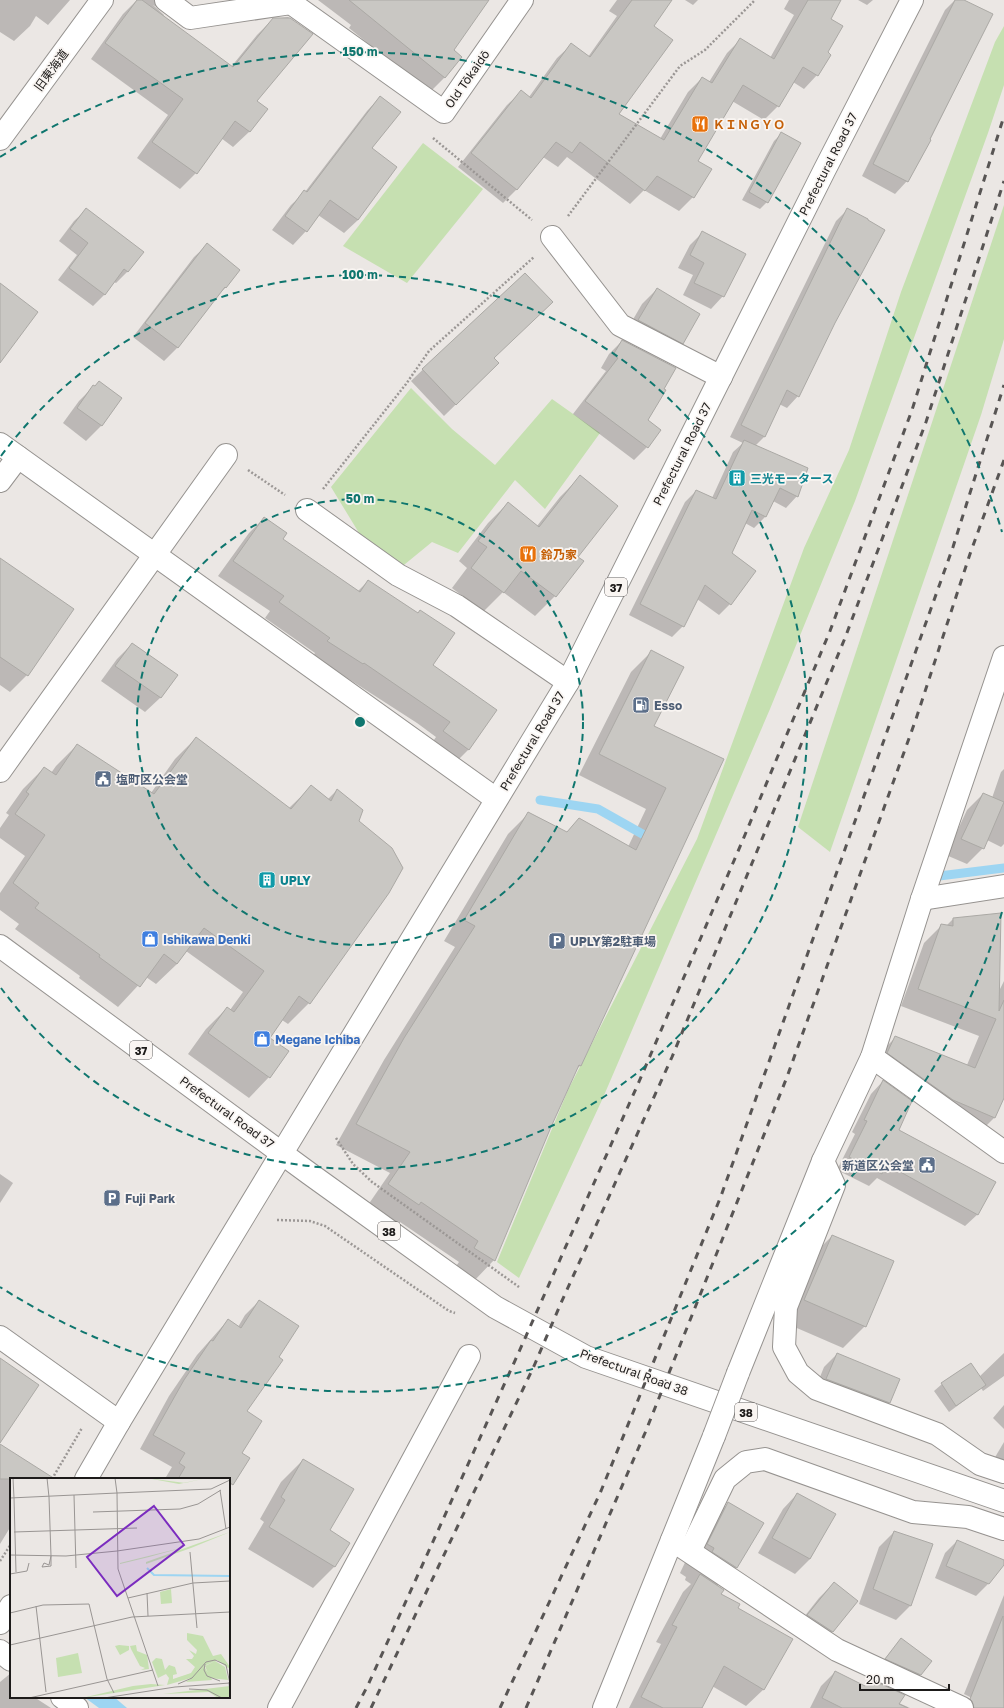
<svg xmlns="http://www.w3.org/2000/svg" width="1004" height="1708" font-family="'Golos Text','Noto Sans JP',sans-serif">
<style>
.green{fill:#c6e0b1}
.water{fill:#9dd5f2}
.shadow{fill:#0003}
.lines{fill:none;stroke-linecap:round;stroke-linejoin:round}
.stream{stroke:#9dd5f2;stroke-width:9}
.building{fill:#c9c7c3;stroke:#aba9a5}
.minor-casing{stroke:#969390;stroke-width:24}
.major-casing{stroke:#969390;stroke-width:24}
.path{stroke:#9b9795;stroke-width:2.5;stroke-dasharray:2 2;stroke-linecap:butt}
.minor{stroke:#fff;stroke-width:22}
.major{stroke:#fff;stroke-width:22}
.rail{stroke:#585554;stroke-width:3;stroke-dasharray:7 7;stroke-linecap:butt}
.minor-bridge-casing{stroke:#969390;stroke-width:24;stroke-linecap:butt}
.minor-bridge{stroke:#fff;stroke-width:22}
.ring{fill:none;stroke:#0f766e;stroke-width:2;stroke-dasharray:7 5}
.labels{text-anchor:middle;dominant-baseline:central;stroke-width:3.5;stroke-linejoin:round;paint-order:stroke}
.shield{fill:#f9f5f2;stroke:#5f5c5b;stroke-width:1}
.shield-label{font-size:11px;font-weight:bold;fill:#1d1b1a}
.street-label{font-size:12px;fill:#1d1b1a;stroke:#f9f5f2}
.food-label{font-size:12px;font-weight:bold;fill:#c56008;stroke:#f9f5f2;text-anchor:start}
.culture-label{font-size:12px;font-weight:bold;fill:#0d838f;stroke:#f9f5f2;text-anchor:start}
.service-label{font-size:12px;font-weight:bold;fill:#4e5e75;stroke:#f9f5f2;text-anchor:start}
.shop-label{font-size:12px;font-weight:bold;fill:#366cbe;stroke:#f9f5f2;text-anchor:start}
.inset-river{fill:none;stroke:#9dd5f2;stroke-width:2}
.inset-road{fill:none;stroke:#999593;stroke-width:1}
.view{fill:#7b2cbf;fill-opacity:0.15;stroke:#7b2cbf;stroke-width:2}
.inset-edge{fill:none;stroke:#1d1b1a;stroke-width:2}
.centre{fill:#0f766e;stroke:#f9f5f2;stroke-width:2}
.ring-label{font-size:12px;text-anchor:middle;font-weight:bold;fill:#0f766e;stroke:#f9f5f2;stroke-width:3.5;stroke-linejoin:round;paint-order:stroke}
</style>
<rect width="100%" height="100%" fill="#ebe7e4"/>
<!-- green -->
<g class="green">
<polygon points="1004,26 1004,85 988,133 855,501 770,709 602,1100 519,1278 497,1262 568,1090 697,839 804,548 849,450 901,292 995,42"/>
<polygon points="423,143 483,189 407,283 343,246"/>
<polygon points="1004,205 1004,339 981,415 830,852 798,827"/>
<polygon points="411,388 452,429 495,465 552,399 600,433 545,509 515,480 458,553 432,542 399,569 370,551 331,487"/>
</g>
<!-- water -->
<polygon class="water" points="84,1697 114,1697 127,1708 99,1708"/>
<!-- shadow -->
<g class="shadow">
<polygon points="0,0 70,0 48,25 36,16 30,26 14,41 0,32"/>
<polygon points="137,0 173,0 163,10 153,5 164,15 163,17 231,67 257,35 273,19 288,17 311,34 255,101 266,109 249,132 233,147 221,138 196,173 180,189 137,158 168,115 91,59 123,14"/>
<polygon points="318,0 486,0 453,51 461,57 444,78 429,93 349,28 351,25"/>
<polygon points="617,0 671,0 652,26 618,114 660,139 688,92 702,78 709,82 727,53 740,40 770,58 794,15 784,9 789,0 840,0 830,19 826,53 817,75 804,89 793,82 778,106 764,120 732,101 697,161 693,197 679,211 644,190 630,204 567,157 558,167 543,157 516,190 503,203 458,167 507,105 521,92 529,97 557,58 571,45 588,57 617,16 609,11"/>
<polygon points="685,0 698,0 693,5"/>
<polygon points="858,0 873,0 867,5"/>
<polygon points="955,0 962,0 992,15 920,160 907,181 895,194 862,176 945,10"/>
<polygon points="380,97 358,220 344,233 318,215 306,231 293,245 272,230 291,205 305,192 367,111"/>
<polygon points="782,133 767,202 760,209 742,200 774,141"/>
<polygon points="86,210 128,271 116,283 114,282 105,294 93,306 58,280 77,255 59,241 74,221"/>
<polygon points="847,210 809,373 798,396 787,408 779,404 765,436 755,446 807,468 797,496 786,508 773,501 766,516 754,528 745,523 730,553 730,604 719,615 697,599 683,626 672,637 629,615 685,502 696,491 712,498 733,452 743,443 730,437 836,221"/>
<polygon points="703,232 723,296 711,309 683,295 693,275 678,268 690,245"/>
<polygon points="207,245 226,287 216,297 177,348 164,361 133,337 194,257"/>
<polygon points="657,289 682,343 668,358 624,335 642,304"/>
<polygon points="465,329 486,375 444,416 411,381"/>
<polygon points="622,341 647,420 660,430 647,447 634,460 573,414 606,371 601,368 609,354"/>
<polygon points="94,386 121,398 101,426 86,441 63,423 79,401"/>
<polygon points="580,477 577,557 583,562 555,596 535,616 503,592 483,612 452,588 467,568 459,561 488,523 508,503 537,526 560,497"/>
<polygon points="264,518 281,539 358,591 368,581 417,614 420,611 432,665 469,749 454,764 429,747 436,737 417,723 313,656 315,653 265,618 270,611 218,576 249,533"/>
<polygon points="0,559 27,675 10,692 0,685"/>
<polygon points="132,644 176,675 160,698 145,712 101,681 117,659"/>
<polygon points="651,652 652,726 722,760 580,1066 575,1070 494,1260 474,1281 454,1269 459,1262 400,1222 398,1225 368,1205 390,1173 336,1145 384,1060 455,947 444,941 508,834 529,813 566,833 579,819 628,847 646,809 579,775 631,672"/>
<polygon points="196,738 289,808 311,787 327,800 337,790 358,822 388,892 309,1003 288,1024 282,1020 269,1038 269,1077 249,1098 188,1054 206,1029 227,1008 230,1010 243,992 186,951 177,964 156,984 146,977 118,1007 79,978 80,976 15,929 19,924 0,910 0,893 25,856 0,838 0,828 9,815 6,813 23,789 44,768 51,773 56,766 77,745 151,793 175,759"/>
<polygon points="1004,769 1004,844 1001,847 987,840 983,848 967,864 946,855 967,810 983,794 992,798 1001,772"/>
<polygon points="953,919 998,993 1004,981 1004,1096 994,1118 977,1135 936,1116 871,1070 878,1055 895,1038 967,1065 979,1036 901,1006 924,943 942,925 946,926"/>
<polygon points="883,1081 897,1130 978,1214 965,1226 877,1178 869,1186 837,1170 855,1134 852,1132 871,1094"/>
<polygon points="0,1174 13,1183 0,1203"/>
<polygon points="832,1236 865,1326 843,1348 783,1322 810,1258"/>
<polygon points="259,1301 278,1357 246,1412 241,1453 232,1484 229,1487 229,1479 169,1479 166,1477 172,1467 140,1449 169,1396 197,1355 228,1320 238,1327 245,1315"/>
<polygon points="1004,1353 1004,1376 983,1391 981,1388 949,1412 934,1391 942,1384 979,1377"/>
<polygon points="837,1354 889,1402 876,1415 814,1392 824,1367"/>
<polygon points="1004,1405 1004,1429 993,1418"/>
<polygon points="1004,1442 1004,1465 994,1459"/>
<polygon points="0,1445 39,1479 11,1479 11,1526 0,1544"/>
<polygon points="303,1460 329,1531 335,1566 313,1588 248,1549 264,1522 260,1519 281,1482"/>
<polygon points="797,1494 834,1515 810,1559 795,1574 758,1553 783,1509"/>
<polygon points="729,1503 763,1523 736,1568 717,1586 720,1594 737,1608 764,1689 746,1706 712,1686 701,1708 629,1708 661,1644 656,1642 683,1592 691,1584 685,1580 686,1577 680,1573 700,1531"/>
<polygon points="894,1532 911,1605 896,1620 859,1604 879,1547"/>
<polygon points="957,1541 1004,1561 988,1584 976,1596 935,1578 945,1553"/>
<polygon points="834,1583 857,1601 832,1632 818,1647 793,1631 819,1598"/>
<polygon points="1004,1595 1004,1708 992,1708 964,1694"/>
<polygon points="901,1639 920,1674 913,1682 879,1666"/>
<polygon points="835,1672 864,1687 870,1680 899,1703 910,1708 810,1708 821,1686"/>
<polygon points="11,1673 11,1697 34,1697 51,1708 0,1708 0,1682"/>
</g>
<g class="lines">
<!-- stream -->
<g class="stream">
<polyline points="540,800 598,809 653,840"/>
<polyline points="931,877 1004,868"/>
</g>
</g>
<!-- building -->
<g class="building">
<polygon points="137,0 142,0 233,67 273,18 290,18 313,34 257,101 268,109 250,132 235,121 197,174 152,142 183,99 105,43"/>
<polygon points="349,0 489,0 454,50 462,57 445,78"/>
<polygon points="632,0 672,0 654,26 673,40 619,114 664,140 702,77 712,83 740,38 774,59 808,0 841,0 831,19 843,26 828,52 831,55 818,76 803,67 779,107 743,85 698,161 712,169 694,198 657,176 645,191 580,142 572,153 556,142 517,190 471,153 521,90 531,98 571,43 590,57"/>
<polygon points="955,0 964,0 993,14 930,139 931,140 908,182 873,164"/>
<polygon points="380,96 401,112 372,148 397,167 358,220 330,200 307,232 285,216 304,190 307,192"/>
<polygon points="781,132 801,143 768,203 749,192"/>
<polygon points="86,208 144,252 128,272 124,269 105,295 69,268 88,243 70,229"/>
<polygon points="847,208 868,219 868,220 885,230 835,323 799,397 787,390 765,437 741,425"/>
<polygon points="702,231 746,254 724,297 694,283 704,263 690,255"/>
<polygon points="207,243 240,270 226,288 225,287 178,348 145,323"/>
<polygon points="525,273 553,302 494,358 499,363 456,405 422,369"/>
<polygon points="0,283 38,312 0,363"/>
<polygon points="657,288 700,314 683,344 638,320"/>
<polygon points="622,340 676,368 664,389 666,390 648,420 661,430 648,448 585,401 618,358 613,355"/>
<polygon points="99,381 122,398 102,426 77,408 93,385 95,386"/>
<polygon points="744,440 808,468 798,497 780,488 766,517 752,510 732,553 756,571 731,605 705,585 684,627 640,604 696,490 716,499"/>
<polygon points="580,475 618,506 578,557 584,561 556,597 521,571 504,593 471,568 487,547 478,541 508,502 539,527"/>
<polygon points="264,517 287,533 283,539 360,592 368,580 418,613 420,610 455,633 433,665 497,710 469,750 443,731 450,722 364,663 363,664 327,641 330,638 279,602 284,596 233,561"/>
<polygon points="0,558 74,609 28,676 0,657"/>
<polygon points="132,643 178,675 161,698 115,666"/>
<polygon points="651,650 684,667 654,726 724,759 581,1066 579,1065 551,1127 495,1261 474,1248 478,1241 421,1202 419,1205 388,1184 410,1152 356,1124 404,1038 475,926 464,920 528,812 567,832 579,818 636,850 666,788 599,754"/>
<polygon points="196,737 291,809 311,785 331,801 337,789 363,810 359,821 392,848 403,868 389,893 310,1004 299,996 270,1038 289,1051 270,1078 208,1033 227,1007 234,1012 264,971 204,928 177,964 164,954 140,987 99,957 100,955 35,908 39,903 13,883 45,835 15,814 29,794 26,792 44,767 56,775 77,744 154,794"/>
<polygon points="983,793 1004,802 984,849 961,839"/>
<polygon points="1001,913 999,1011 1004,1000 1004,1098 995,1118 953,1100 887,1053 895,1036 975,1068 996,1019 918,989 941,924 953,926 953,918"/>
<polygon points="883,1080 912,1101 899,1130 996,1182 978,1215 886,1164 882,1174 849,1157 867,1121 864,1120"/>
<polygon points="832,1235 894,1261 866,1327 804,1300"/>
<polygon points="259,1300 299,1326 279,1357 283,1360 247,1411 262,1421 242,1453 250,1458 233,1485 229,1482 229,1479 178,1479 185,1467 179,1463 185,1453 153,1435 184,1380 211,1340 213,1341 228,1319 241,1328"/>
<polygon points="837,1353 900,1379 890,1403 826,1379"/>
<polygon points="0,1358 39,1385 0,1443"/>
<polygon points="971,1363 986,1385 956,1406 941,1383"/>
<polygon points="0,1444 55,1479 0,1479"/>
<polygon points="303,1459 354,1489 330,1530 350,1543 335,1567 269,1527 285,1500 281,1497"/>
<polygon points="797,1493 836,1514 810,1559 772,1538"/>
<polygon points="728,1502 764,1523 737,1568 712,1552 714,1548 707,1544"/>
<polygon points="894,1531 933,1544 911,1606 873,1589"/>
<polygon points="957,1540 1004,1560 1004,1565 989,1584 946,1566"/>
<polygon points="700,1574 724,1590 721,1594 740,1604 738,1608 793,1639 764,1690 724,1666 702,1708 663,1708 641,1697 677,1627 672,1625"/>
<polygon points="834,1582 858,1601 833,1632 807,1615"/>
<polygon points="1003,1616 1004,1708 974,1708 972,1701 970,1699"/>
<polygon points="901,1638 932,1661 921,1675 885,1659"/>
<polygon points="835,1671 865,1686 870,1679 905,1695 899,1704 908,1708 842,1708 822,1698"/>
</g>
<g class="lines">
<defs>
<g id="minor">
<polyline points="166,0 190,18 291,3 444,112 522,0"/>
<polyline points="0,139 102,0"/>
<polyline points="552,237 620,325 721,377"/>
<polyline points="0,444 496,799"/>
<polyline points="0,481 18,457"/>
<polyline points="307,510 398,575 457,606 568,682"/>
<polyline points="0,771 226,455"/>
<polyline points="922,899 1004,886"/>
<polyline points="872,1057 1004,1152"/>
<polyline points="823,1161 834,1185 786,1307 784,1347 798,1373 817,1389 937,1434 980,1464 1004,1472"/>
<polyline points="0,1337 119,1422"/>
<polyline points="738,1373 823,1161 872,1057 922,899 1004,657"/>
<polyline points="86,1479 119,1422 282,1153"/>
<polyline points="672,1540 837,1650 962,1708"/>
<polyline points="690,1551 725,1479 746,1462 765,1459 913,1512 968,1517 1004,1529"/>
<polyline points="0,1623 11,1606"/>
<polyline points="0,1651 11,1660"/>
<polyline points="62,1697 77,1708"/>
<polyline points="279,1708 469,1356"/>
<polyline points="604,1708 714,1436"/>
</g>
<g id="major">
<polyline points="0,946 310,1174 495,1307 586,1357 1004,1501"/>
<polyline points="282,1153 568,682 824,171 912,0"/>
</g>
</defs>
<!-- minor casing -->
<use href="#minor" class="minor-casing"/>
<!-- major casing -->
<use href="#major" class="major-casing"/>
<!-- path -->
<g class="path">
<polyline points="433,138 532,220"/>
<polyline points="568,216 680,66 705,50 755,0"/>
<polyline points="248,470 285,495"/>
<polyline points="323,489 406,384 429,351 534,257"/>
<polyline points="336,1138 353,1164 372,1182 519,1287"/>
<polyline points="277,1220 310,1221 325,1226 449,1311 455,1313"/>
<polyline points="52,1479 82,1428"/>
<polyline points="0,1561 11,1544"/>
</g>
<!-- minor -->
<use href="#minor" class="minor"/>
<!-- major -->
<use href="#major" class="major"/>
<!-- rail -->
<g class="rail">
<polyline points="356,1708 368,1685 518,1354 638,1084 742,842 830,631 912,410 1004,116"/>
<polyline points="371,1708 534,1366 561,1303 672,1057 845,638 926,422 1004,181"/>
<polyline points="500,1708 601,1491 721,1196 953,547 1004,385"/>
<polyline points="526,1708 645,1433 787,1077 916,719 970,554 1004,460"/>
</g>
<defs>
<polyline id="minor-bridge" points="714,1436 738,1373"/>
</defs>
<!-- minor-bridge casing -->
<use href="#minor-bridge" class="minor-bridge-casing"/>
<!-- minor-bridge -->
<use href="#minor-bridge" class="minor-bridge"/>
</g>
<!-- distance rings -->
<g class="ring">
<circle cx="360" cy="722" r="223"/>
<path d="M1 456A447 447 0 1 1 1 988"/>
<path d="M1002 912A670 670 0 0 1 0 1287M0 157A670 670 0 0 1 1002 532"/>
</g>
<!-- icons -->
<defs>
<symbol id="restaurant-square" viewBox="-11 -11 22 22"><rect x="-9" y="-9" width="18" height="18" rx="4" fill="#e8710a" stroke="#f9f5f2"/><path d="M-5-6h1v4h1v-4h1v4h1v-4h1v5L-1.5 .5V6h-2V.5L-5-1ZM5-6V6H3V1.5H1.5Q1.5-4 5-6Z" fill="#fff"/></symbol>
<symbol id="building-square" viewBox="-11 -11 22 22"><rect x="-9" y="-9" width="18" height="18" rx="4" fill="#0f9aa8" stroke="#f9f5f2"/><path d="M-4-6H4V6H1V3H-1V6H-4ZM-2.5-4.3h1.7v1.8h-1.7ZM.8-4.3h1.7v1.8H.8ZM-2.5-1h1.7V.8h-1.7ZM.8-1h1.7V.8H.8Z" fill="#fff"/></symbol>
<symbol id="fuel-square" viewBox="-11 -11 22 22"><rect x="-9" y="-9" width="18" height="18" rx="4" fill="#5c6f8a" stroke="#f9f5f2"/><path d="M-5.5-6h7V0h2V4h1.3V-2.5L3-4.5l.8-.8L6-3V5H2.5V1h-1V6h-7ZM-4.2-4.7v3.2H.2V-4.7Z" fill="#fff"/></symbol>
<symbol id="civic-square" viewBox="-11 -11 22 22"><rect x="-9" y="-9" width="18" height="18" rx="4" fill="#5c6f8a" stroke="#f9f5f2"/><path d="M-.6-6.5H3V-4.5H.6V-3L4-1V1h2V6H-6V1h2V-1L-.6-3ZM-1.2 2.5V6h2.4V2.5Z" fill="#fff"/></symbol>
<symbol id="shop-square" viewBox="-11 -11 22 22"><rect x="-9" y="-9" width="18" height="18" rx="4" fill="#3f7fe0" stroke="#f9f5f2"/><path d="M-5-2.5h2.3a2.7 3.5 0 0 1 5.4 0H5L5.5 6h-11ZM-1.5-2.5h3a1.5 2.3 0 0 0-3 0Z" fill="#fff"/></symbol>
<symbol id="parking-square" viewBox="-11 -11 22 22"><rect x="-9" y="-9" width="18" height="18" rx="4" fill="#5c6f8a" stroke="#f9f5f2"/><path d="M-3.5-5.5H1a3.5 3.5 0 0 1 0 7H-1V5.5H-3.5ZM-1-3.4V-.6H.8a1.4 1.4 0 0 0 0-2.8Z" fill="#fff"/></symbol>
</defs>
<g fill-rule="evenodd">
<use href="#restaurant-square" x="690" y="114" width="20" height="20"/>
<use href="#building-square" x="727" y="468" width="20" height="20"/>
<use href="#restaurant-square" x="518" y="544" width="20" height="20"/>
<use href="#fuel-square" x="631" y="695" width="20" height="20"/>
<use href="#civic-square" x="93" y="769" width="20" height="20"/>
<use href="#building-square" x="257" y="870" width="20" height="20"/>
<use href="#shop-square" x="140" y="929" width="20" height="20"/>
<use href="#parking-square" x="547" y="931" width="20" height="20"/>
<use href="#shop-square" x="252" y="1029" width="20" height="20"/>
<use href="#civic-square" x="917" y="1155" width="20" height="20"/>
<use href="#parking-square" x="102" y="1188" width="20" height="20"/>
</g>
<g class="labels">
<!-- shield labels -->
<g class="shield">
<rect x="605" y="578" width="22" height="18" rx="3"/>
<rect x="130" y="1041" width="22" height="18" rx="3"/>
<rect x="378" y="1222" width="22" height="18" rx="3"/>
<rect x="735" y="1403" width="22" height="18" rx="3"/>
</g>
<g class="shield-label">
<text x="616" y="587">37</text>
<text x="141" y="1050">37</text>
<text x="389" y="1231">38</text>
<text x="746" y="1412">38</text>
</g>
<!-- street labels -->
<g class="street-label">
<text transform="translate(51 70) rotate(-54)">旧東海道</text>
<text transform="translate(467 79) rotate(-55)">Old Tōkaidō</text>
<text transform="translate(828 164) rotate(-63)">Prefectural Road 37</text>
<text transform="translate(682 454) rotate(-63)">Prefectural Road 37</text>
<text transform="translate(532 741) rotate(-59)">Prefectural Road 37</text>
<text transform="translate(227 1112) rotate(36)">Prefectural Road 37</text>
<text transform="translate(634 1372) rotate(20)">Prefectural Road 38</text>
</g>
<!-- food labels -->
<g class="food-label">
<text x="713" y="124">ＫＩＮＧＹＯ</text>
<text x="541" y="554">鈴乃家</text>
</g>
<!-- culture labels -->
<g class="culture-label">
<text x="750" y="478">三光モータース</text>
<text x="280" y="880">UPLY</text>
</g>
<!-- service labels -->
<g class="service-label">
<text x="654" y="705">Esso</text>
<text x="116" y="779">塩町区公会堂</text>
<text x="570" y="941">UPLY第2駐車場</text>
<text x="914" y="1165" text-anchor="end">新道区公会堂</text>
<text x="125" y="1198">Fuji Park</text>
</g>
<!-- shop labels -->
<g class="shop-label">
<text x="163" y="939">Ishikawa Denki</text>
<text x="275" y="1039">Megane Ichiba</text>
</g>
</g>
<!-- overview -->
<g transform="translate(10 1478)">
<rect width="220" height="220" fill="#ebe7e4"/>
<path d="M137,0L175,5L196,0L169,6ZM220,54L181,70L136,86V84ZM175,69L139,79L110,86V85ZM161,111L162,125L151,126L150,114ZM177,155L193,158L203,178L211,176L220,189L218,190L207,182L194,188L202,202L176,204L181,200L157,207L159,200L156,196L148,200L142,184L146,180L152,181L155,192L159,187L165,189L167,196L163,197V201L181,195L185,189L176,181H182L184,178L179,172L186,176L187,172L177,162ZM109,167L119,168V172L110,177L105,168ZM126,167L127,173L137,177L139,191L131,192L135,190L130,188L121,171L120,168ZM68,175L72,195L48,199L46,180ZM205,183L215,189L218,202L200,200L195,188ZM141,206L155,207L72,220L123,208ZM220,208V220H208L199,214L153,216Z" fill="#c6e0b1"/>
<path class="inset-river" d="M137,90L144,97L220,98"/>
<path class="inset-road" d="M3,0L4,20M37,0L39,19M105,0L107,15L201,11L220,2M210,12L216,51M64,17L66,90M39,19L41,78L39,87L34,85L32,89L41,88V78M0,20L107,15L108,91L148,208M4,20L6,94M83,34L170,31L188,26L211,12M4,54L127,50M107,73L189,61L220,49M180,74L187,150M0,77L56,78L107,73M0,96L17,93L19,85M137,115L138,138M118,120L183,105L220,103M26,128L36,214M0,135L33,127L79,126L97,201L104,215M0,167L122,139L220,134M195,186L194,192L197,198L210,203M219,204L220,218M168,206L182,200L196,184L205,182L216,187L220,206M179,211L197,212L212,220M19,220L143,192M94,220L165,209L220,205"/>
<path class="view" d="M144,28L174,67L107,118L77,79Z"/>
<rect width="220" height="220" class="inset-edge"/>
</g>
<circle cx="360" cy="722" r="6" class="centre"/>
<g class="ring-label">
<text x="360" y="56">150 m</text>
<text x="360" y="279">100 m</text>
<text x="360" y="503">50 m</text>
</g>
<!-- scale -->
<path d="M860 1684v6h89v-6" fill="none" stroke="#1d1b1a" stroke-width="2"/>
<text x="866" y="1684" font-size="12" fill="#1d1b1a" stroke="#f9f5f2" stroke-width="3" paint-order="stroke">20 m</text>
</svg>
